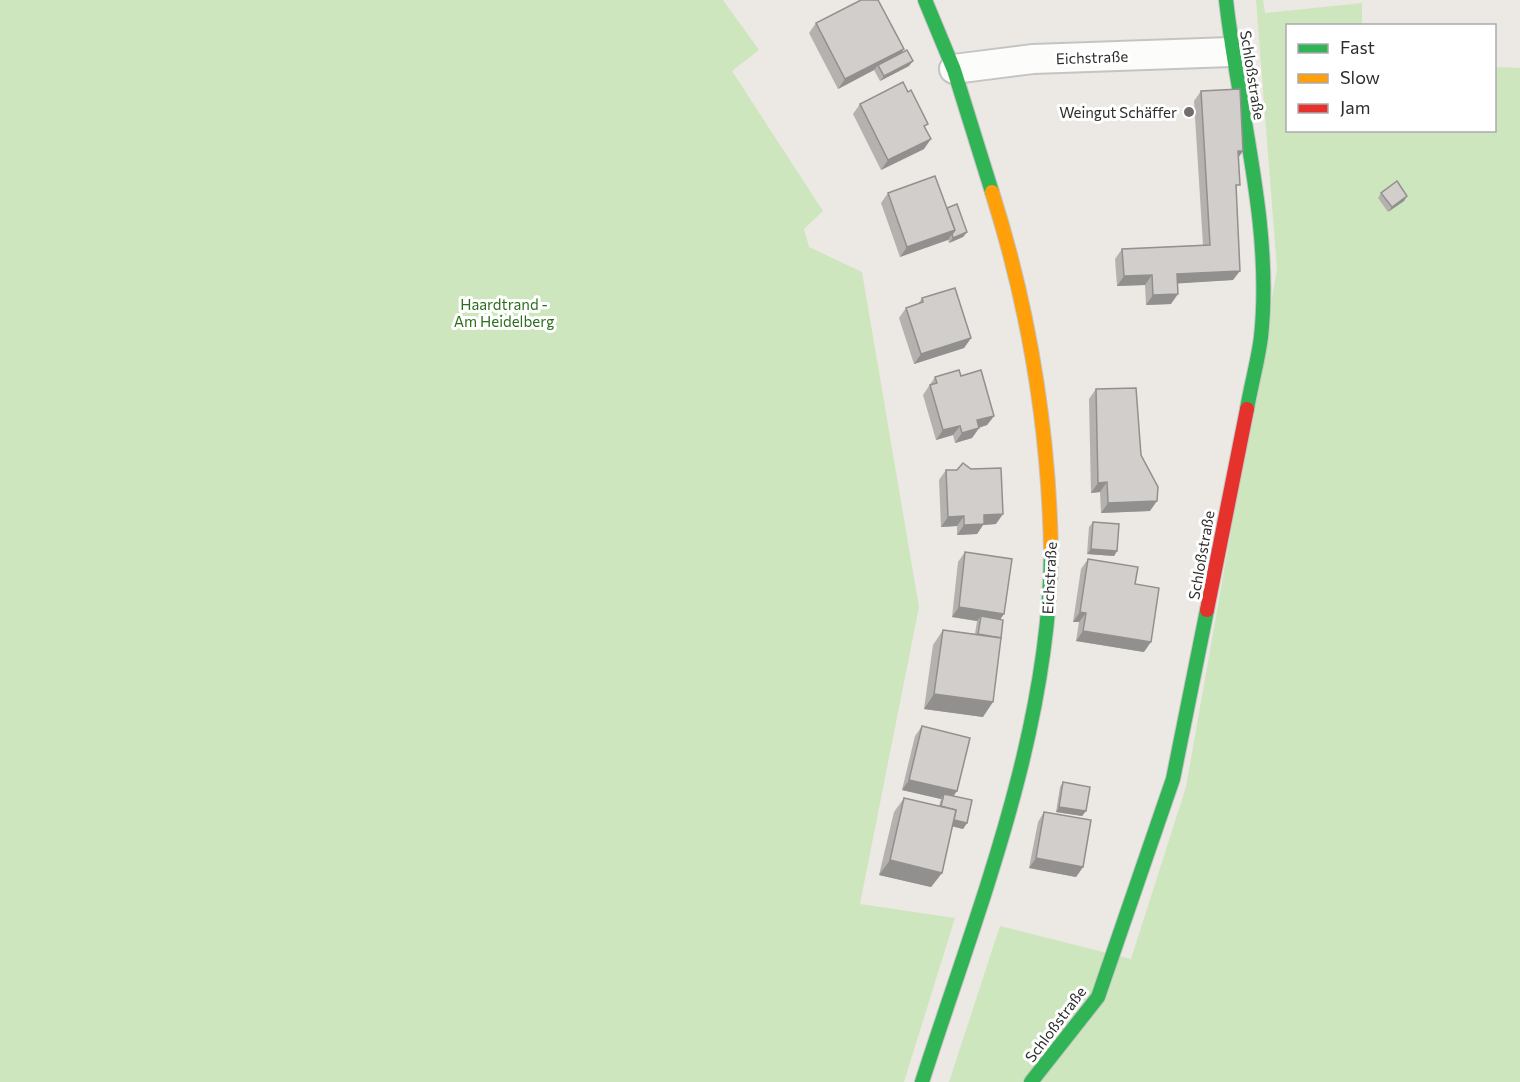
<svg xmlns="http://www.w3.org/2000/svg" width="1520" height="1082" font-family="Commissioner,sans-serif">
<style>
.green{fill:#cee6be}
.lines{fill:none;stroke-linecap:round;stroke-linejoin:round}
.street-casing{stroke:#c5c4c5;stroke-width:32}
.fast-casing{stroke:#c5c4c5;stroke-width:16}
.slow-casing{stroke:#c5c4c5;stroke-width:16}
.jam-casing{stroke:#c5c4c5;stroke-width:16}
.street{stroke:#fcfcfb;stroke-width:28}
.fast{stroke:#30b455;stroke-width:14}
.slow{stroke:#ff9f0a;stroke-width:14}
.jam{stroke:#e5322d;stroke-width:14}
.wall{fill:#b4b1af}
.shaded-wall{fill:#92908e}
.building{fill:#d1cecb;stroke:#92908e;stroke-width:1.5}
.poi-dot{fill:#706f6e;stroke:#fff;stroke-width:2}
.labels{text-anchor:middle;dominant-baseline:central;stroke-width:6;stroke-linejoin:round;paint-order:stroke}
.street-label{font-size:15px;fill:#2e2e2e;stroke:#fff}
.poi-label{font-size:15px;fill:#2e2e2e;stroke:#fff;text-anchor:end}
.park-label{font-size:15px;fill:#2c6e1b;stroke:#fff}
</style>
<rect width="100%" height="100%" fill="#ece8e4"/>
<!-- green -->
<g class="green">
<polygon points="0,0 723,0 759,50 732,71 823,211 804,229 809,247 862,272 919,607 860,904 955,918 904,1082 0,1082"/>
<polygon points="1256,0 1263,0 1265,13 1362,3 1362,25 1288,26 1288,130 1494,130 1495,67 1520,68 1520,1082 949,1082 1000,926 1131,959 1186,787 1277,269"/>
</g>
<g class="lines">
<defs>
<polyline id="street" points="954,69 1033,59 1231,52"/>
<g id="fast">
<polyline points="925,0 954,70 992,192"/>
<path d="M1226,0C1238,110 1273,225 1261,337C1258,361 1251,385 1247,409"/>
<path d="M922,1082C977,911 1049,735 1051,553"/>
<polyline points="1031,1082 1098,997 1173,779 1207,610"/>
</g>
<path id="slow" d="M992,192C1029,309 1049,430 1051,553"/>
<polyline id="jam" points="1207,610 1247,409"/>
</defs>
<!-- street casing -->
<use href="#street" class="street-casing"/>
<!-- fast casing -->
<use href="#fast" class="fast-casing"/>
<!-- slow casing -->
<use href="#slow" class="slow-casing"/>
<!-- jam casing -->
<use href="#jam" class="jam-casing"/>
<!-- street -->
<use href="#street" class="street"/>
<!-- fast -->
<use href="#fast" class="fast"/>
<!-- slow -->
<use href="#slow" class="slow"/>
<!-- jam -->
<use href="#jam" class="jam"/>
</g>
<!-- wall -->
<g class="wall">
<polygon points="816,23 900,54 909,66 880,81 874,70 838,89 809,33"/>
<polygon points="1201,91 1238,158 1233,280 1177,283 1171,304 1146,305 1145,285 1117,286 1115,259 1122,249 1203,245 1194,101"/>
<polygon points="860,104 924,149 881,170 853,114"/>
<polygon points="888,193 947,208 967,232 963,237 949,243 948,239 900,257 881,203"/>
<polygon points="1381,193 1407,196 1404,201 1388,212 1378,198"/>
<polygon points="922,298 971,338 964,348 914,364 899,318 906,308 918,304"/>
<polygon points="961,376 994,416 987,425 979,428 972,438 955,443 953,435 936,440 923,395 935,377"/>
<polygon points="1096,389 1141,455 1150,511 1101,513 1100,492 1091,493 1089,399"/>
<polygon points="946,470 996,524 983,525 977,534 957,535 957,526 941,527 939,480"/>
<polygon points="1093,522 1117,551 1114,556 1087,554 1089,527"/>
<polygon points="965,552 1000,619 983,717 924,709 933,645 943,630 975,634 977,621 952,617 958,562"/>
<polygon points="1088,559 1135,584 1144,652 1076,641 1079,622 1073,622 1081,569"/>
<polygon points="922,726 967,823 963,829 952,826 942,873 931,887 879,875 894,812 904,798 939,806 941,799 902,790 915,736"/>
<polygon points="1063,782 1086,811 1082,816 1056,812 1060,787"/>
<polygon points="1044,812 1083,867 1076,877 1029,868 1038,822"/>
</g>
<!-- shaded-wall -->
<g class="shaded-wall">
<polygon points="904,49 897,59 878,65 874,70 838,89 845,79"/>
<polygon points="913,61 909,66 880,81 884,76"/>
<polygon points="931,139 924,149 881,170 888,160"/>
<polygon points="1238,151 1243,151 1236,161"/>
<polygon points="1407,196 1404,201 1388,212 1392,207"/>
<polygon points="955,230 948,240 900,257 907,247"/>
<polygon points="967,232 963,237 949,243 953,238"/>
<polygon points="1240,271 1233,280 1170,284 1177,274"/>
<polygon points="1152,275 1145,285 1117,286 1124,276"/>
<polygon points="1178,294 1171,304 1146,305 1153,295"/>
<polygon points="971,338 964,348 914,364 921,354"/>
<polygon points="994,416 987,425 970,430 977,420"/>
<polygon points="960,426 953,435 936,440 943,430"/>
<polygon points="979,428 972,438 955,443 962,433"/>
<polygon points="1107,482 1100,492 1091,493 1098,483"/>
<polygon points="1157,501 1150,511 1101,513 1108,503"/>
<polygon points="1003,514 996,524 983,525 977,534 957,535 964,525 984,515"/>
<polygon points="964,516 957,526 941,527 948,517"/>
<polygon points="1091,549 1117,551 1114,556 1087,554"/>
<polygon points="959,607 1004,614 997,624 981,616 977,621 952,617"/>
<polygon points="1080,612 1086,613 1079,622 1073,622"/>
<polygon points="1083,631 1151,642 1144,652 1076,641"/>
<polygon points="934,694 993,702 983,717 924,709"/>
<polygon points="909,780 957,791 950,801 944,794 941,799 902,790"/>
<polygon points="1059,807 1086,811 1082,816 1056,812"/>
<polygon points="939,817 967,823 963,829 935,822"/>
<polygon points="1036,858 1083,867 1076,877 1029,868"/>
<polygon points="890,860 942,873 931,887 879,875"/>
</g>
<!-- building -->
<g class="building">
<polygon points="861,0 878,0 904,49 845,79 816,23"/>
<polygon points="907,50 913,61 884,76 878,65"/>
<polygon points="903,82 908,92 911,90 928,124 924,126 931,139 888,160 860,104"/>
<polygon points="1240,89 1243,151 1238,151 1240,185 1236,185 1240,271 1177,274 1178,294 1153,295 1152,275 1124,276 1122,249 1210,245 1201,91"/>
<polygon points="935,176 955,230 907,247 888,193"/>
<polygon points="1397,181 1407,196 1392,207 1381,193"/>
<polygon points="957,204 967,232 953,238 952,234 955,230 947,208"/>
<polygon points="955,288 971,338 921,354 906,308 923,302 922,298"/>
<polygon points="959,370 961,376 981,370 994,416 977,420 979,428 962,433 960,426 943,430 930,385 937,383 935,377"/>
<polygon points="1136,388 1141,455 1158,487 1157,501 1108,503 1107,482 1098,483 1096,389"/>
<polygon points="963,463 971,469 1001,468 1003,514 984,515 984,524 964,525 964,516 948,517 946,470 957,470"/>
<polygon points="1093,522 1119,524 1117,551 1091,549"/>
<polygon points="965,552 1012,559 1004,614 959,607"/>
<polygon points="1088,559 1138,567 1135,584 1159,588 1151,642 1083,631 1086,613 1080,612"/>
<polygon points="981,616 1003,620 1001,638 978,634"/>
<polygon points="943,630 1001,638 993,702 934,694"/>
<polygon points="922,726 970,738 957,791 909,780"/>
<polygon points="1063,782 1090,787 1086,811 1059,807"/>
<polygon points="944,794 972,800 967,823 954,820 956,810 941,806"/>
<polygon points="904,798 956,810 942,873 890,860"/>
<polygon points="1044,812 1091,820 1083,867 1036,858"/>
</g>
<!-- markers -->
<circle class="poi-dot" cx="1189" cy="112" r="6"/>
<g class="labels">
<!-- street labels -->
<g class="street-label">
<text transform="translate(1092 57) rotate(-2)">Eichstraße</text>
<text transform="translate(1253 75) rotate(81)">Schloßstraße</text>
<text transform="translate(1201 555) rotate(-80)">Schloßstraße</text>
<text transform="translate(1049 578) rotate(-87)">Eichstraße</text>
<text transform="translate(1055 1024) rotate(-53)">Schloßstraße</text>
</g>
<!-- poi labels -->
<g class="poi-label">
<text x="1177" y="112">Weingut Schäffer</text>
</g>
<!-- park labels -->
<g class="park-label">
<text x="504" y="304">Haardtrand -<tspan x="504" dy="17">Am Heidelberg</tspan></text>
</g>
</g>
<!-- legend -->
<rect x="1286" y="24" width="210" height="108" fill="#ffffff" stroke="#ababab" stroke-width="1.5"/>
<rect x="1298" y="44" width="30" height="9" fill="#30b455" stroke="#ababab" stroke-width="1.5"/>
<text x="1340" y="54" font-size="18" fill="#2e2e2e">Fast</text>
<rect x="1298" y="74" width="30" height="9" fill="#ff9f0a" stroke="#ababab" stroke-width="1.5"/>
<text x="1340" y="84" font-size="18" fill="#2e2e2e">Slow</text>
<rect x="1298" y="104" width="30" height="9" fill="#e5322d" stroke="#ababab" stroke-width="1.5"/>
<text x="1340" y="114" font-size="18" fill="#2e2e2e">Jam</text>
</svg>
